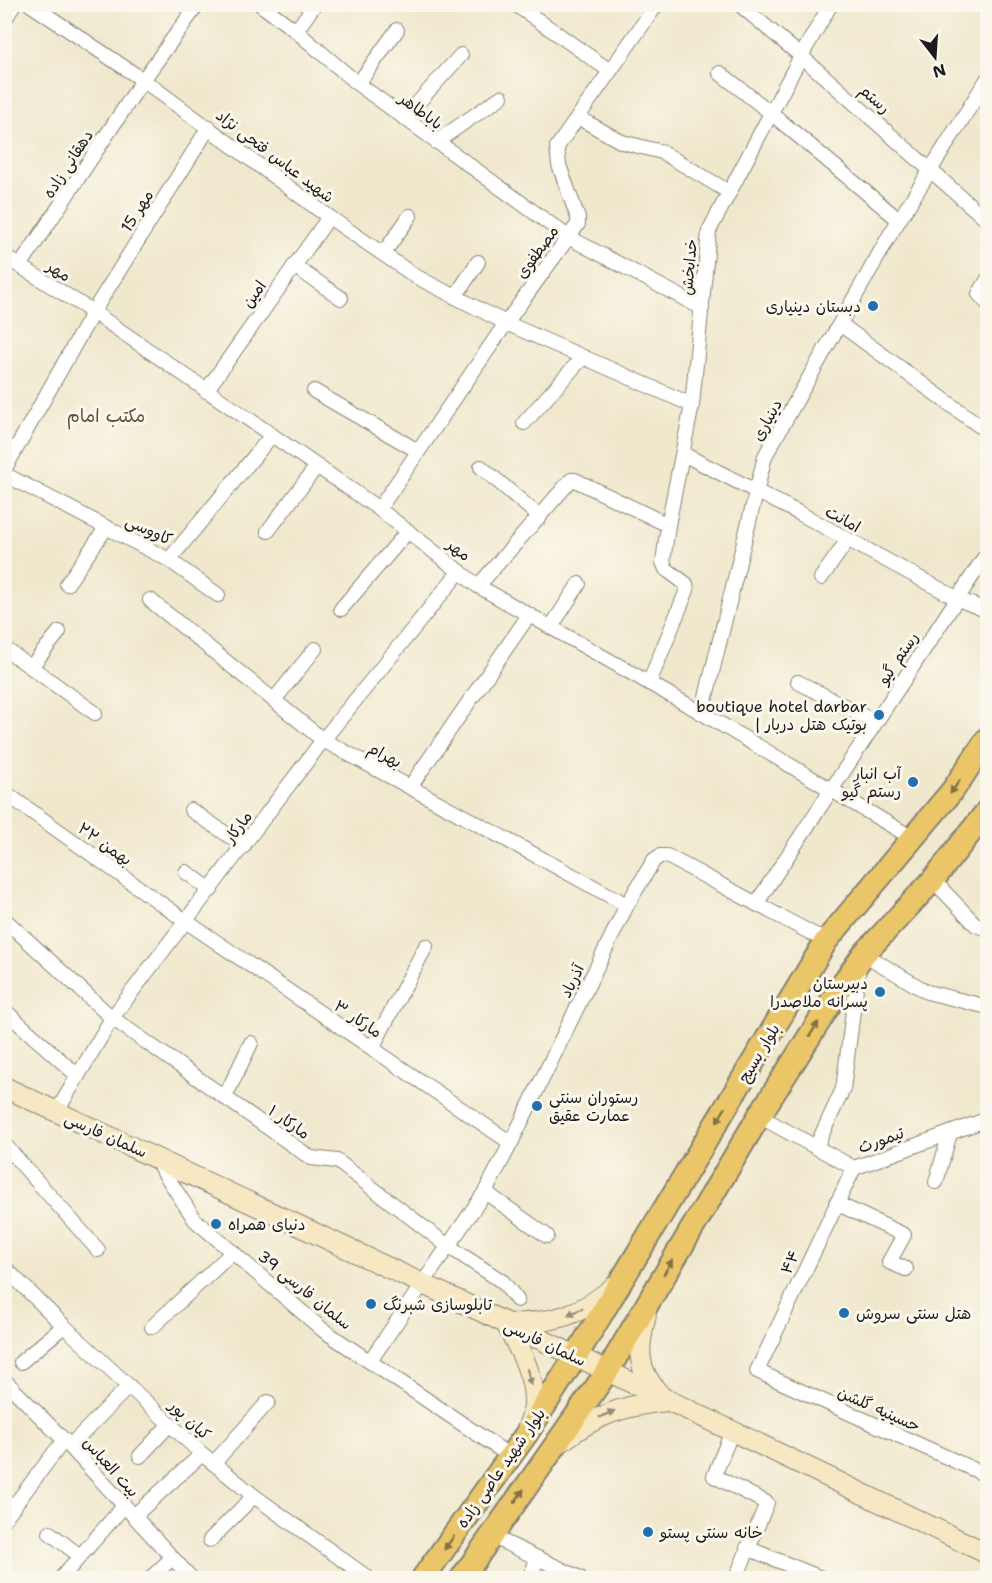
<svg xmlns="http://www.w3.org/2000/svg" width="992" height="1583" font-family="'Shantell Sans','Playpen Sans Arabic',sans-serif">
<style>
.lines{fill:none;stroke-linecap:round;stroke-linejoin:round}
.minor-casing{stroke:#868274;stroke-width:16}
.secondary-casing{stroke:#868274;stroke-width:22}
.primary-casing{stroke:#868274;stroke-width:26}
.minor{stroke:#fff;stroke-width:14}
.secondary{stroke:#f7e8c3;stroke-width:20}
.primary{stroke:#ebc669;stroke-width:22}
.oneway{fill:#847142}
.oneway2{fill:#948c78}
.poi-dot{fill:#1f6fb2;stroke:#fbf7ec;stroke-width:2}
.labels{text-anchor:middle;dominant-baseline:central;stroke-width:6;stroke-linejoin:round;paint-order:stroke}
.street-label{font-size:16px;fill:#1c1c1c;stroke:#fbf7ec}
.poi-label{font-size:16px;fill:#1c1c1c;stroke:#fbf7ec;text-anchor:start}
.neighbourhood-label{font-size:18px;fill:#604e37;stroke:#fbf7ec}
</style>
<rect width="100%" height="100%" fill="#fbf7ec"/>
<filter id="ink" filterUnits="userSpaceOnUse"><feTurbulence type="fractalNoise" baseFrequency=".0167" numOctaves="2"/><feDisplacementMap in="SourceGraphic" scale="12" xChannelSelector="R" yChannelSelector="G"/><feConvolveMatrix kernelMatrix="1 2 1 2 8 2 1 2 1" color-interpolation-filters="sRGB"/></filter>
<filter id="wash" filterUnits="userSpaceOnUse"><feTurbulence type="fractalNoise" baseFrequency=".008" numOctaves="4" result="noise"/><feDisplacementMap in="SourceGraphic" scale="24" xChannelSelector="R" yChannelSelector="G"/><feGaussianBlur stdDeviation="1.35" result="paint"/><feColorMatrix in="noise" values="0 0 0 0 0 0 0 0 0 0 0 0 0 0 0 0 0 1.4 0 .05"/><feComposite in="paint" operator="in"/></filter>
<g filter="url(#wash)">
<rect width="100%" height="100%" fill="#f0e8cd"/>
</g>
<g filter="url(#ink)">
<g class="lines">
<defs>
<g id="minor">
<polyline points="30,4 143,80 329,217 415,276 506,323 692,405"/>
<polyline points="260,4 296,31 358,84 568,237 702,308"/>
<polyline points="515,4 610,71"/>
<polyline points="739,4 801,56 988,221"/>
<polyline points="4,21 14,4"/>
<polyline points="296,31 315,4"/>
<polyline points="720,73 771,113 899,220"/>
<polyline points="358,84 397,30"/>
<polyline points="404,118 461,55"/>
<polyline points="579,118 622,142 662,152 729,192"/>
<polyline points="436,142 501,97"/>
<polyline points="383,254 410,216"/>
<polyline points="4,256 93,312 379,509 478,586 702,713 914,839"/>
<polyline points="20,266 143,80 198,4"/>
<polyline points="294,266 341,298"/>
<polyline points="988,279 979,294 988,304"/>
<polyline points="455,297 478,262"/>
<polyline points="840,324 988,432"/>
<polyline points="206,391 329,217"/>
<polyline points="314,391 418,451"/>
<polyline points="524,423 583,357"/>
<polyline points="683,454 799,513 958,599 988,611"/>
<polyline points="481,467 540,517"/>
<polyline points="4,470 93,312 209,127"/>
<polyline points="4,474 169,560 218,595"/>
<polyline points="379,509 506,323 578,224 578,218 559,165 557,147 657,4"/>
<polyline points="268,531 317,466"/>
<polyline points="169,560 272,435"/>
<polyline points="821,578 847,541"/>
<polyline points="67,584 106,528"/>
<polyline points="478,586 571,480 575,480 668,525"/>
<polyline points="150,600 323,740 627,905"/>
<polyline points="341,609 408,531"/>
<polyline points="551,627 579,584"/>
<polyline points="4,648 95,713"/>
<polyline points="31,667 59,632"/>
<polyline points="798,682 875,722"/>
<polyline points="649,683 687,590 686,584 666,569 663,562 668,525 692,405 709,231 801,56 831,4"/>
<polyline points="274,700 315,649"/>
<polyline points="702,713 765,456 891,233 988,78"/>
<polyline points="410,787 529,615"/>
<polyline points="4,792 187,922 511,1143"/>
<polyline points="191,810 244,846"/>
<polyline points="186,872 211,890"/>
<polyline points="933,880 976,925 988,929"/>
<polyline points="756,904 988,552"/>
<polyline points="4,919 112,1018 311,1158 337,1161 448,1246 503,1282 517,1300"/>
<polyline points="864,954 927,992 988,1007"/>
<polyline points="4,1010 78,1076"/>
<polyline points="372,1048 426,946"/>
<polyline points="225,1097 251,1043"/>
<polyline points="56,1113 112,1018 323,740 460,571"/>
<polyline points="759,1116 854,1168 988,1119"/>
<polyline points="4,1144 98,1250"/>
<polyline points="816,1147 843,1089 859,965"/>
<polyline points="156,1160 195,1220 323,1330 510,1456"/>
<polyline points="854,1168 757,1371 988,1476"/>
<polyline points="936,1182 950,1133"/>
<polyline points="485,1192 547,1236"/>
<polyline points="836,1203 904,1235 889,1262 906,1269"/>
<polyline points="4,1267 64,1326 202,1454 254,1496 368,1578"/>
<polyline points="152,1327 233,1252"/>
<polyline points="370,1361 485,1192 511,1143 627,905 654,860 660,856 667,856 826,941"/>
<polyline points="21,1362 64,1326"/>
<polyline points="4,1380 64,1440 191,1578"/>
<polyline points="732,1431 714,1476 767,1503 736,1578"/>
<polyline points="70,1446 129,1386"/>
<polyline points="140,1456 170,1424"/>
<polyline points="214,1463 268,1402"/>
<polyline points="134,1516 202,1454"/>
<polyline points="4,1519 64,1440"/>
<polyline points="50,1533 80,1556"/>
<polyline points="491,1536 580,1578"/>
<polyline points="210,1540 254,1496"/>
<polyline points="747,1548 821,1578"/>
<polyline points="61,1578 124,1506"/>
<polyline points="151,1578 172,1558"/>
<polyline points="529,1578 538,1558"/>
</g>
<g id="secondary">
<polyline points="4,1087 576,1356 988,1554"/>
<path d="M646,1315C638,1347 635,1369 660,1395"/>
<path d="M528,1427C530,1420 534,1411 534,1404C535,1375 519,1349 506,1324C552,1323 582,1316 617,1284"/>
<path d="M562,1441C596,1415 624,1405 667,1401"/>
</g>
<g id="primary">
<polyline points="423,1578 527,1433 576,1356 826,941 953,790 988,738"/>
<polyline points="462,1578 607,1372 759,1116 844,982 864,954 933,880 988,810"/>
</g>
</defs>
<!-- minor casing -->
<use href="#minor" class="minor-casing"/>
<!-- secondary casing -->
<use href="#secondary" class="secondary-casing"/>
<!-- primary casing -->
<use href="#primary" class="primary-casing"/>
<!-- minor -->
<use href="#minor" class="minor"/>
<!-- secondary -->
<use href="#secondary" class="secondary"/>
<!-- primary -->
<use href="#primary" class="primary"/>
</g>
<!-- one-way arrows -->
<defs><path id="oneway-solid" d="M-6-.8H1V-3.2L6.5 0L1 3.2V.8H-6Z" transform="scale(1.5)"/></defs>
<g class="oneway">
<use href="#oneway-solid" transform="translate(955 787) rotate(125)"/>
<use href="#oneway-solid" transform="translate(814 1029) rotate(-58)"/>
<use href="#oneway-solid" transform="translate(721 1115) rotate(121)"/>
<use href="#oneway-solid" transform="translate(668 1267) rotate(-60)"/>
<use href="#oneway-solid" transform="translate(519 1496) rotate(-56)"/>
<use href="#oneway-solid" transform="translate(449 1543) rotate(125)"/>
</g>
<g class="oneway2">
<use href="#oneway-solid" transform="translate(575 1312) rotate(154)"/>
<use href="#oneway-solid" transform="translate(529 1377) rotate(76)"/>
<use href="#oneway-solid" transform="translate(607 1414) rotate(-24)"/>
</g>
</g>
<!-- markers -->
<g class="poi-dot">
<circle cx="873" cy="306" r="6"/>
<circle cx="879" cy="715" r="6"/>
<circle cx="913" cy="782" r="6"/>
<circle cx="880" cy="992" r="6"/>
<circle cx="537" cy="1106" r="6"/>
<circle cx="216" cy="1224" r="6"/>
<circle cx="371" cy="1304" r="6"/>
<circle cx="844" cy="1313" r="6"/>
<circle cx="648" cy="1532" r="6"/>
</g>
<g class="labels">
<!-- street labels -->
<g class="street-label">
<text transform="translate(875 99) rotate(41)">رستم</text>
<text transform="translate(421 111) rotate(37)">باباطاهر</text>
<text transform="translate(275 156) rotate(37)">شهید عباس فتحی نژاد</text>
<text transform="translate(68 164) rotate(-57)">دهقانی زاده</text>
<text transform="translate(137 211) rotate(-58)">مهر 15</text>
<text transform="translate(537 252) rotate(-54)">مصطفوی</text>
<text transform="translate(689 267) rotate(-85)">خدابخش</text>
<text transform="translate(59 271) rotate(32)">مهر</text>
<text transform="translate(254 294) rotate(-55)">امین</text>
<text transform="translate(767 420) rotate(-61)">دینیاری</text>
<text transform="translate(843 519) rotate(29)">امانت</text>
<text transform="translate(149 530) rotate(25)">کاووسی</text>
<text transform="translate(459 550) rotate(38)">مهر</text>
<text transform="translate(898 658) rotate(-56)">رستم گیو</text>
<text transform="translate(385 755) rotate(28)">بهرام</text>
<text transform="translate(238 827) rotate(-53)">مارکار</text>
<text transform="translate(105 844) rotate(35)">۲۲ بهمن</text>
<text transform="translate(572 981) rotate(-64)">آذرباد</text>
<text transform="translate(358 1019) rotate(34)">مارکار ۳</text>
<text transform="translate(759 1053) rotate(-59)">بلوار بسیج</text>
<text transform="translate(289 1122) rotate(35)">مارکار ۱</text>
<text transform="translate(106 1135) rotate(24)">سلمان فارسی</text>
<text transform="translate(881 1140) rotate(-20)">تیمورث</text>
<text transform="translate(790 1262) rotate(-65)">۴۴</text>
<text transform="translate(305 1290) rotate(39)">سلمان فارسی 39</text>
<text transform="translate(545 1343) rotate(25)">سلمان فارسی</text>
<text transform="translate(879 1409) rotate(24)">حسینیه گلشن</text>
<text transform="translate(190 1420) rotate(43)">کیان پور</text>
<text transform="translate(111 1467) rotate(48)">بیت العباس</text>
<text transform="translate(501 1468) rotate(-55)">بلوار شهید عاصی زاده</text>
</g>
<!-- poi labels -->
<g class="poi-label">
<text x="861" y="306" text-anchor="end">دبستان دینیاری</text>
<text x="867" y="706" text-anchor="end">boutique hotel darbar<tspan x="867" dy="18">| بوتیک هتل دربار</tspan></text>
<text x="901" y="773" text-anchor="end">آب انبار<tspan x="901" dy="18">رستم گیو</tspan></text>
<text x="868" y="983" text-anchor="end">دبیرستان<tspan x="868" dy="18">پسرانه ملاصدرا</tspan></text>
<text x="549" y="1097">رستوران سنتی<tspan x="549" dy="18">عمارت عقیق</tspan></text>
<text x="228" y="1224">دنیای همراه</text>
<text x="383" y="1304">تابلوسازی شبرنگ</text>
<text x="856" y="1313">هتل سنتی سروش</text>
<text x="660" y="1532">خانه سنتی پستو</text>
</g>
<!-- neighbourhood labels -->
<g class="neighbourhood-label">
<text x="106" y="416">مکتب امام</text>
</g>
</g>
<!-- margin -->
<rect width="992" height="1583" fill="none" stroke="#fbf7ec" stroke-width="24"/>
<!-- north arrow -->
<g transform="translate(935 57) rotate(163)" stroke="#fbf7ec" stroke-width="4.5" paint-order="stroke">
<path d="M0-4.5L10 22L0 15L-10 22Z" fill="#1c1c1c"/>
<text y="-9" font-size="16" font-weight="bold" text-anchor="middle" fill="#1c1c1c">N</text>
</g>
</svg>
